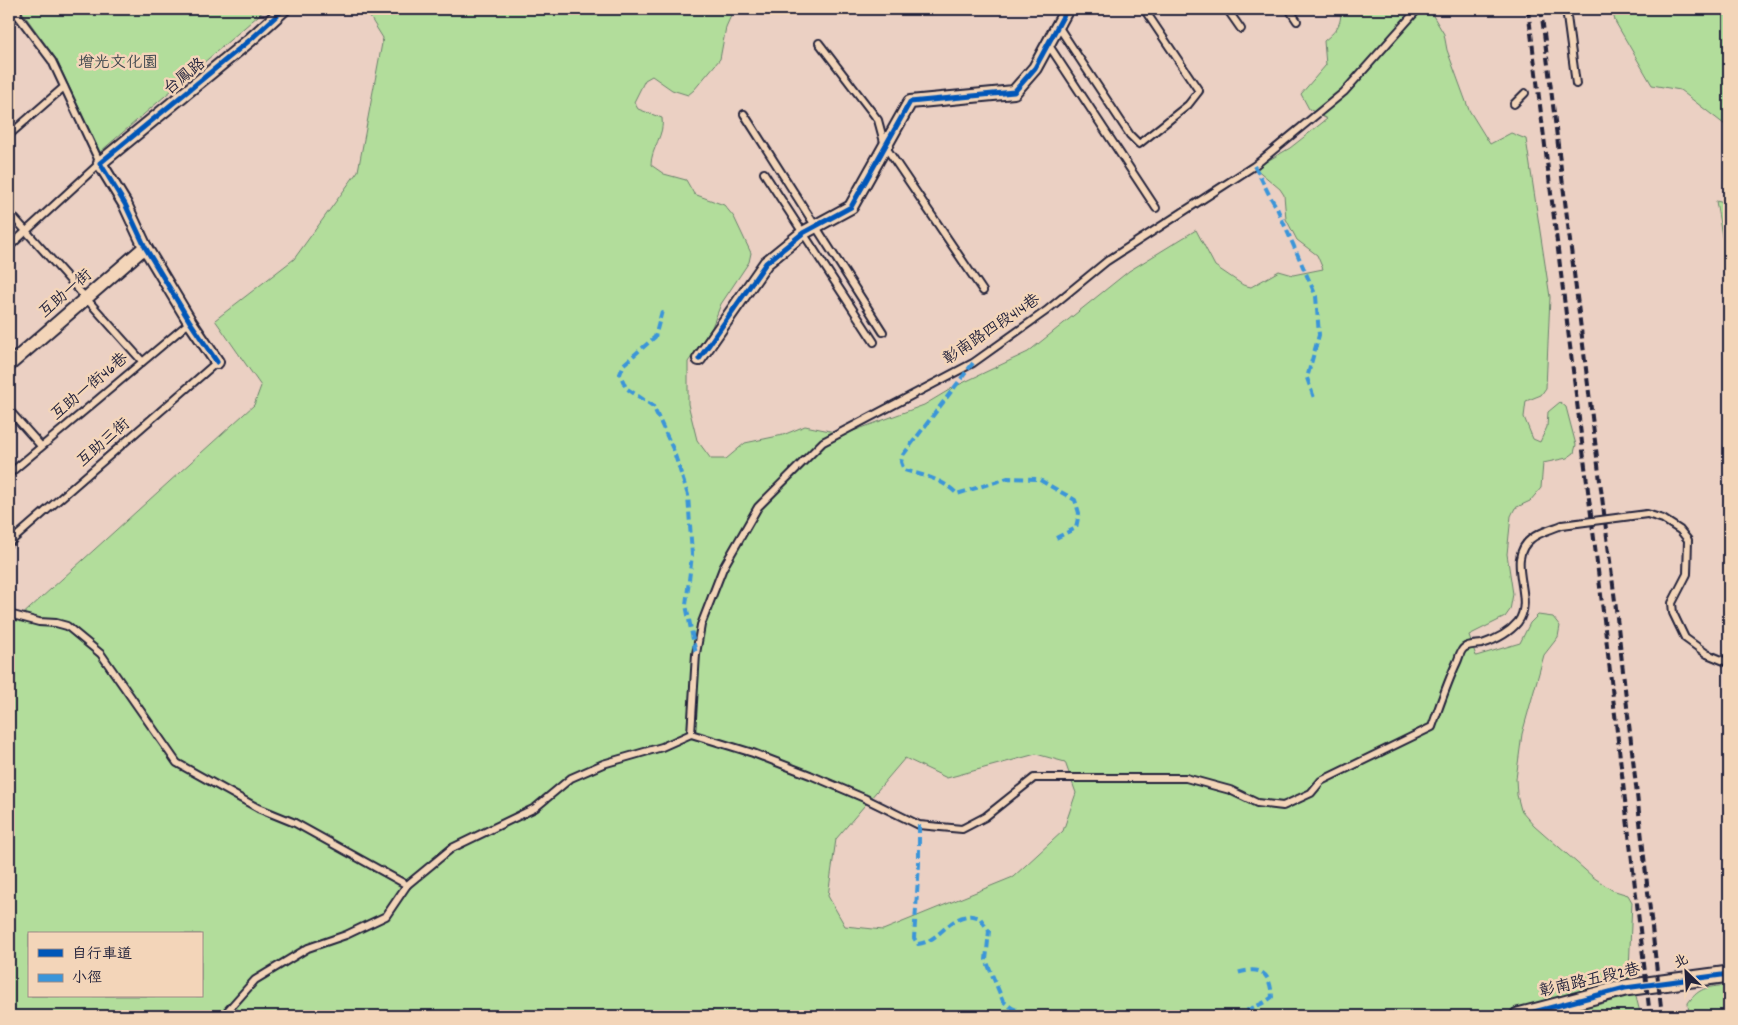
<svg xmlns="http://www.w3.org/2000/svg" width="1738" height="1025" font-family="Dekko,'LXGW WenKai TC',sans-serif">
<style>
.green{fill:#b2dd9b;stroke:#6a806b;fill-rule:evenodd}
.lines{fill:none;stroke-linecap:round;stroke-linejoin:round}
.service-casing{stroke:#22223b;stroke-width:10}
.minor-casing{stroke:#22223b;stroke-width:16}
.tertiary-casing{stroke:#22223b;stroke-width:19}
.service{stroke:#f3d5b9;stroke-width:6}
.minor{stroke:#f3d5b9;stroke-width:12}
.tertiary{stroke:#f3d5b9;stroke-width:15}
.rail{stroke:#22223b;stroke-width:4;stroke-dasharray:8 4;stroke-linecap:butt}
.service-bridge-casing{stroke:#22223b;stroke-width:10;stroke-linecap:butt}
.service-bridge{stroke:#f3d5b9;stroke-width:6}
.quiet{stroke:#3b95d9;stroke-width:4;stroke-dasharray:8 4;stroke-linecap:butt}
.cycleway-casing{stroke:#f3d5b9;stroke-width:8}
.cycleway{stroke:#0057b8;stroke-width:5}
.labels{text-anchor:middle;dominant-baseline:central;stroke-width:5;stroke-linejoin:round;paint-order:stroke}
.park-label{font-size:16px;fill:#3f474e;stroke:#f3d5b9}
.street-label{font-size:16px;fill:#22223b;stroke:#f3d5b9}
</style>
<rect width="100%" height="100%" fill="#ebd0c3"/>
<filter id="ink" filterUnits="userSpaceOnUse"><feTurbulence type="fractalNoise" baseFrequency=".02" numOctaves="2"/><feDisplacementMap in="SourceGraphic" scale="10" xChannelSelector="R" yChannelSelector="G"/><feConvolveMatrix kernelMatrix="1 2 1 2 8 2 1 2 1" color-interpolation-filters="sRGB"/></filter>
<g filter="url(#ink)">
<!-- green -->
<g class="green">
<polygon points="20,9 266,9 100,152 56,59"/>
<path d="M365,9H734L726,27L720,59L694,90L688,95L672,90L652,76L645,80L634,102L638,109L662,118C665,135 651,148 651,165L664,174L686,180L694,194L724,205L734,217L751,253L749,262L721,304L712,327L688,362V404L697,440L711,459H726L745,443L783,435L805,426L845,434L924,405L954,387L1028,352L1129,271L1196,230L1215,266L1243,285L1251,287L1279,271L1293,275L1323,269L1317,255L1297,240L1286,219L1284,195L1280,189L1255,168L1290,148L1327,119L1309,109L1301,94L1326,65L1324,41C1335,32 1343,24 1340,9H1394L1400,14H1432L1444,34L1447,50L1469,110L1490,144L1511,133L1526,139L1550,297L1546,388L1541,395L1526,401L1524,417L1533,439L1540,442L1547,427L1548,412L1560,402L1566,407L1576,445L1574,453L1567,458L1543,463L1541,488L1530,501L1515,508L1511,516L1507,554L1513,594L1510,610L1505,617L1469,635L1476,656L1520,643L1530,623L1538,615L1553,617L1560,626L1558,637L1544,655L1522,734L1516,779L1517,795L1521,810L1534,825L1593,877L1612,890L1628,895L1632,902L1629,970L1641,1016H9V627L254,405L261,386L215,320L294,259L358,171L383,38ZM1036,754L1065,762L1076,793L1063,831L1013,877L883,930L845,926L828,896L836,839L905,758L947,778ZM29,934H201V996H29Z"/>
<polygon points="1611,9 1729,9 1729,128 1680,90 1652,85 1616,23"/>
<polygon points="1716,201 1729,204 1729,254 1723,242"/>
<path d="M1729,985V1016H1689L1688,1003C1700,986 1710,987 1729,985Z"/>
</g>
<g class="lines">
<defs>
<g id="service">
<polyline points="1227,9 1241,29"/>
<polyline points="1289,9 1297,21"/>
<polyline points="1566,9 1576,84"/>
<polyline points="1058,26 1130,135 1139,144 1188,105 1199,91 1144,9"/>
<polyline points="819,43 878,120 885,146 983,291"/>
<polyline points="1048,44 1156,208"/>
<polyline points="1514,104 1525,93"/>
<polyline points="744,114 883,332"/>
<polyline points="9,135 64,87"/>
<polyline points="764,173 874,342"/>
<polyline points="9,212 142,361"/>
<polyline points="9,247 100,163 52,61 13,9"/>
<polyline points="9,410 41,446"/>
<polyline points="9,474 190,322"/>
<polyline points="1647,514 1663,519 1680,530 1688,540 1687,574 1672,603 1673,613 1685,638 1707,654 1729,663"/>
<polyline points="9,543 217,362"/>
<polyline points="9,614 39,622 56,623 67,626 101,654 177,763 258,808 295,823 407,885"/>
<polyline points="691,734 696,654 701,625 723,568 758,507 823,442 973,363 1046,311 1107,261 1254,166 1344,92 1418,9"/>
<path d="M223,1016L255,980L308,948L346,935L386,916L407,885L452,848L535,808L571,778L603,764L662,747L691,734L753,753L810,775L864,798L919,825L962,829L985,817L1034,778H1186L1230,790L1257,803L1283,806L1311,793L1321,781L1432,727C1440,705 1447,683 1457,662C1459,658 1460,651 1464,648C1469,644 1476,645 1482,644C1495,640 1509,633 1518,622C1536,598 1504,560 1531,539C1539,532 1553,529 1562,525"/>
</g>
<g id="minor">
<polyline points="9,16 15,11"/>
<polyline points="699,359 766,263 803,233 851,207 910,102 1014,92 1035,68 1067,9"/>
<polyline points="217,362 190,322 145,247 125,204 100,163 250,40 284,9"/>
<polyline points="9,365 145,247"/>
</g>
<polyline id="tertiary" points="1518,1016 1625,988 1729,974"/>
</defs>
<!-- service casing -->
<use href="#service" class="service-casing"/>
<!-- minor casing -->
<use href="#minor" class="minor-casing"/>
<!-- tertiary casing -->
<use href="#tertiary" class="tertiary-casing"/>
<!-- service -->
<use href="#service" class="service"/>
<!-- minor -->
<use href="#minor" class="minor"/>
<!-- tertiary -->
<use href="#tertiary" class="tertiary"/>
<!-- rail -->
<g class="rail">
<polyline points="1528,9 1603,611 1650,1016"/>
<polyline points="1541,9 1616,609 1662,1016"/>
</g>
<defs>
<polyline id="service-bridge" points="1562,525 1647,514"/>
</defs>
<!-- service-bridge casing -->
<use href="#service-bridge" class="service-bridge-casing"/>
<!-- service-bridge -->
<use href="#service-bridge" class="service-bridge"/>
<!-- quiet -->
<g class="quiet">
<path d="M1254,166C1263,180 1267,193 1276,206L1316,296L1319,335L1307,378L1314,398"/>
<polyline points="662,311 655,337 624,364 620,374 626,388 653,406 673,449 688,495 692,555 686,605 696,654"/>
<path d="M973,363L903,455L901,462L904,470C922,475 943,479 957,494L1008,478L1038,479L1075,500L1079,513L1076,528L1056,538"/>
<path d="M919,825V864L914,938L918,944C938,942 948,918 968,916C971,915 977,917 980,918L989,931L986,960L1003,1001L1012,1008L1031,1016"/>
<path d="M1236,1016C1247,1009 1261,1006 1272,997C1270,972 1261,966 1237,973"/>
</g>
<defs>
<g id="cycleway">
<polyline points="699,359 766,263 803,233 851,207 910,102 1014,92 1035,68 1067,9"/>
<polyline points="217,362 190,322 145,247 125,204 100,163 250,40 284,9"/>
<polyline points="1518,1016 1625,988 1729,974"/>
</g>
</defs>
<!-- cycleway casing -->
<use href="#cycleway" class="cycleway-casing"/>
<!-- cycleway -->
<use href="#cycleway" class="cycleway"/>
</g>
</g>
<g class="labels">
<!-- park labels -->
<g class="park-label">
<text x="118" y="63">增光文化園</text>
</g>
<!-- street labels -->
<g class="street-label">
<text transform="translate(185 77) rotate(-39)">台鳳路</text>
<text transform="translate(66 294) rotate(-41)">互助一街</text>
<text transform="translate(992 330) rotate(-34)">彰南路四段414巷</text>
<text transform="translate(90 387) rotate(-40)">互助一街46巷</text>
<text transform="translate(104 443) rotate(-41)">互助三街</text>
<text transform="translate(1590 981) rotate(-13)">彰南路五段2巷</text>
</g>
</g>
<!-- margin -->
<rect width="1738" height="1025" fill="none" stroke="#f3d5b9" stroke-width="30"/>
<rect x="15" y="15" width="1708" height="995" fill="none" stroke="#22223b" stroke-width="2" filter="url(#ink)"/>
<!-- legend -->
<rect x="28" y="932" width="175" height="65" fill="#f3d5b9" stroke="#9f8d87"/>
<rect x="38" y="949" width="25" height="8" fill="#0057b8" stroke="#9f8d87"/>
<text x="72" y="958" font-size="15" fill="#22223b">自行車道</text>
<rect x="38" y="974" width="25" height="8" fill="#3b95d9" stroke="#9f8d87"/>
<text x="72" y="982" font-size="15" fill="#22223b">小徑</text>
<!-- north arrow -->
<g transform="translate(1686 972) rotate(335)" stroke="#f3d5b9" stroke-width="4" paint-order="stroke">
<path d="M0-4L9 19L0 12L-9 19Z" fill="#22223b"/>
<text y="-8" font-size="14" font-weight="bold" text-anchor="middle" fill="#22223b">北</text>
</g>
</svg>
